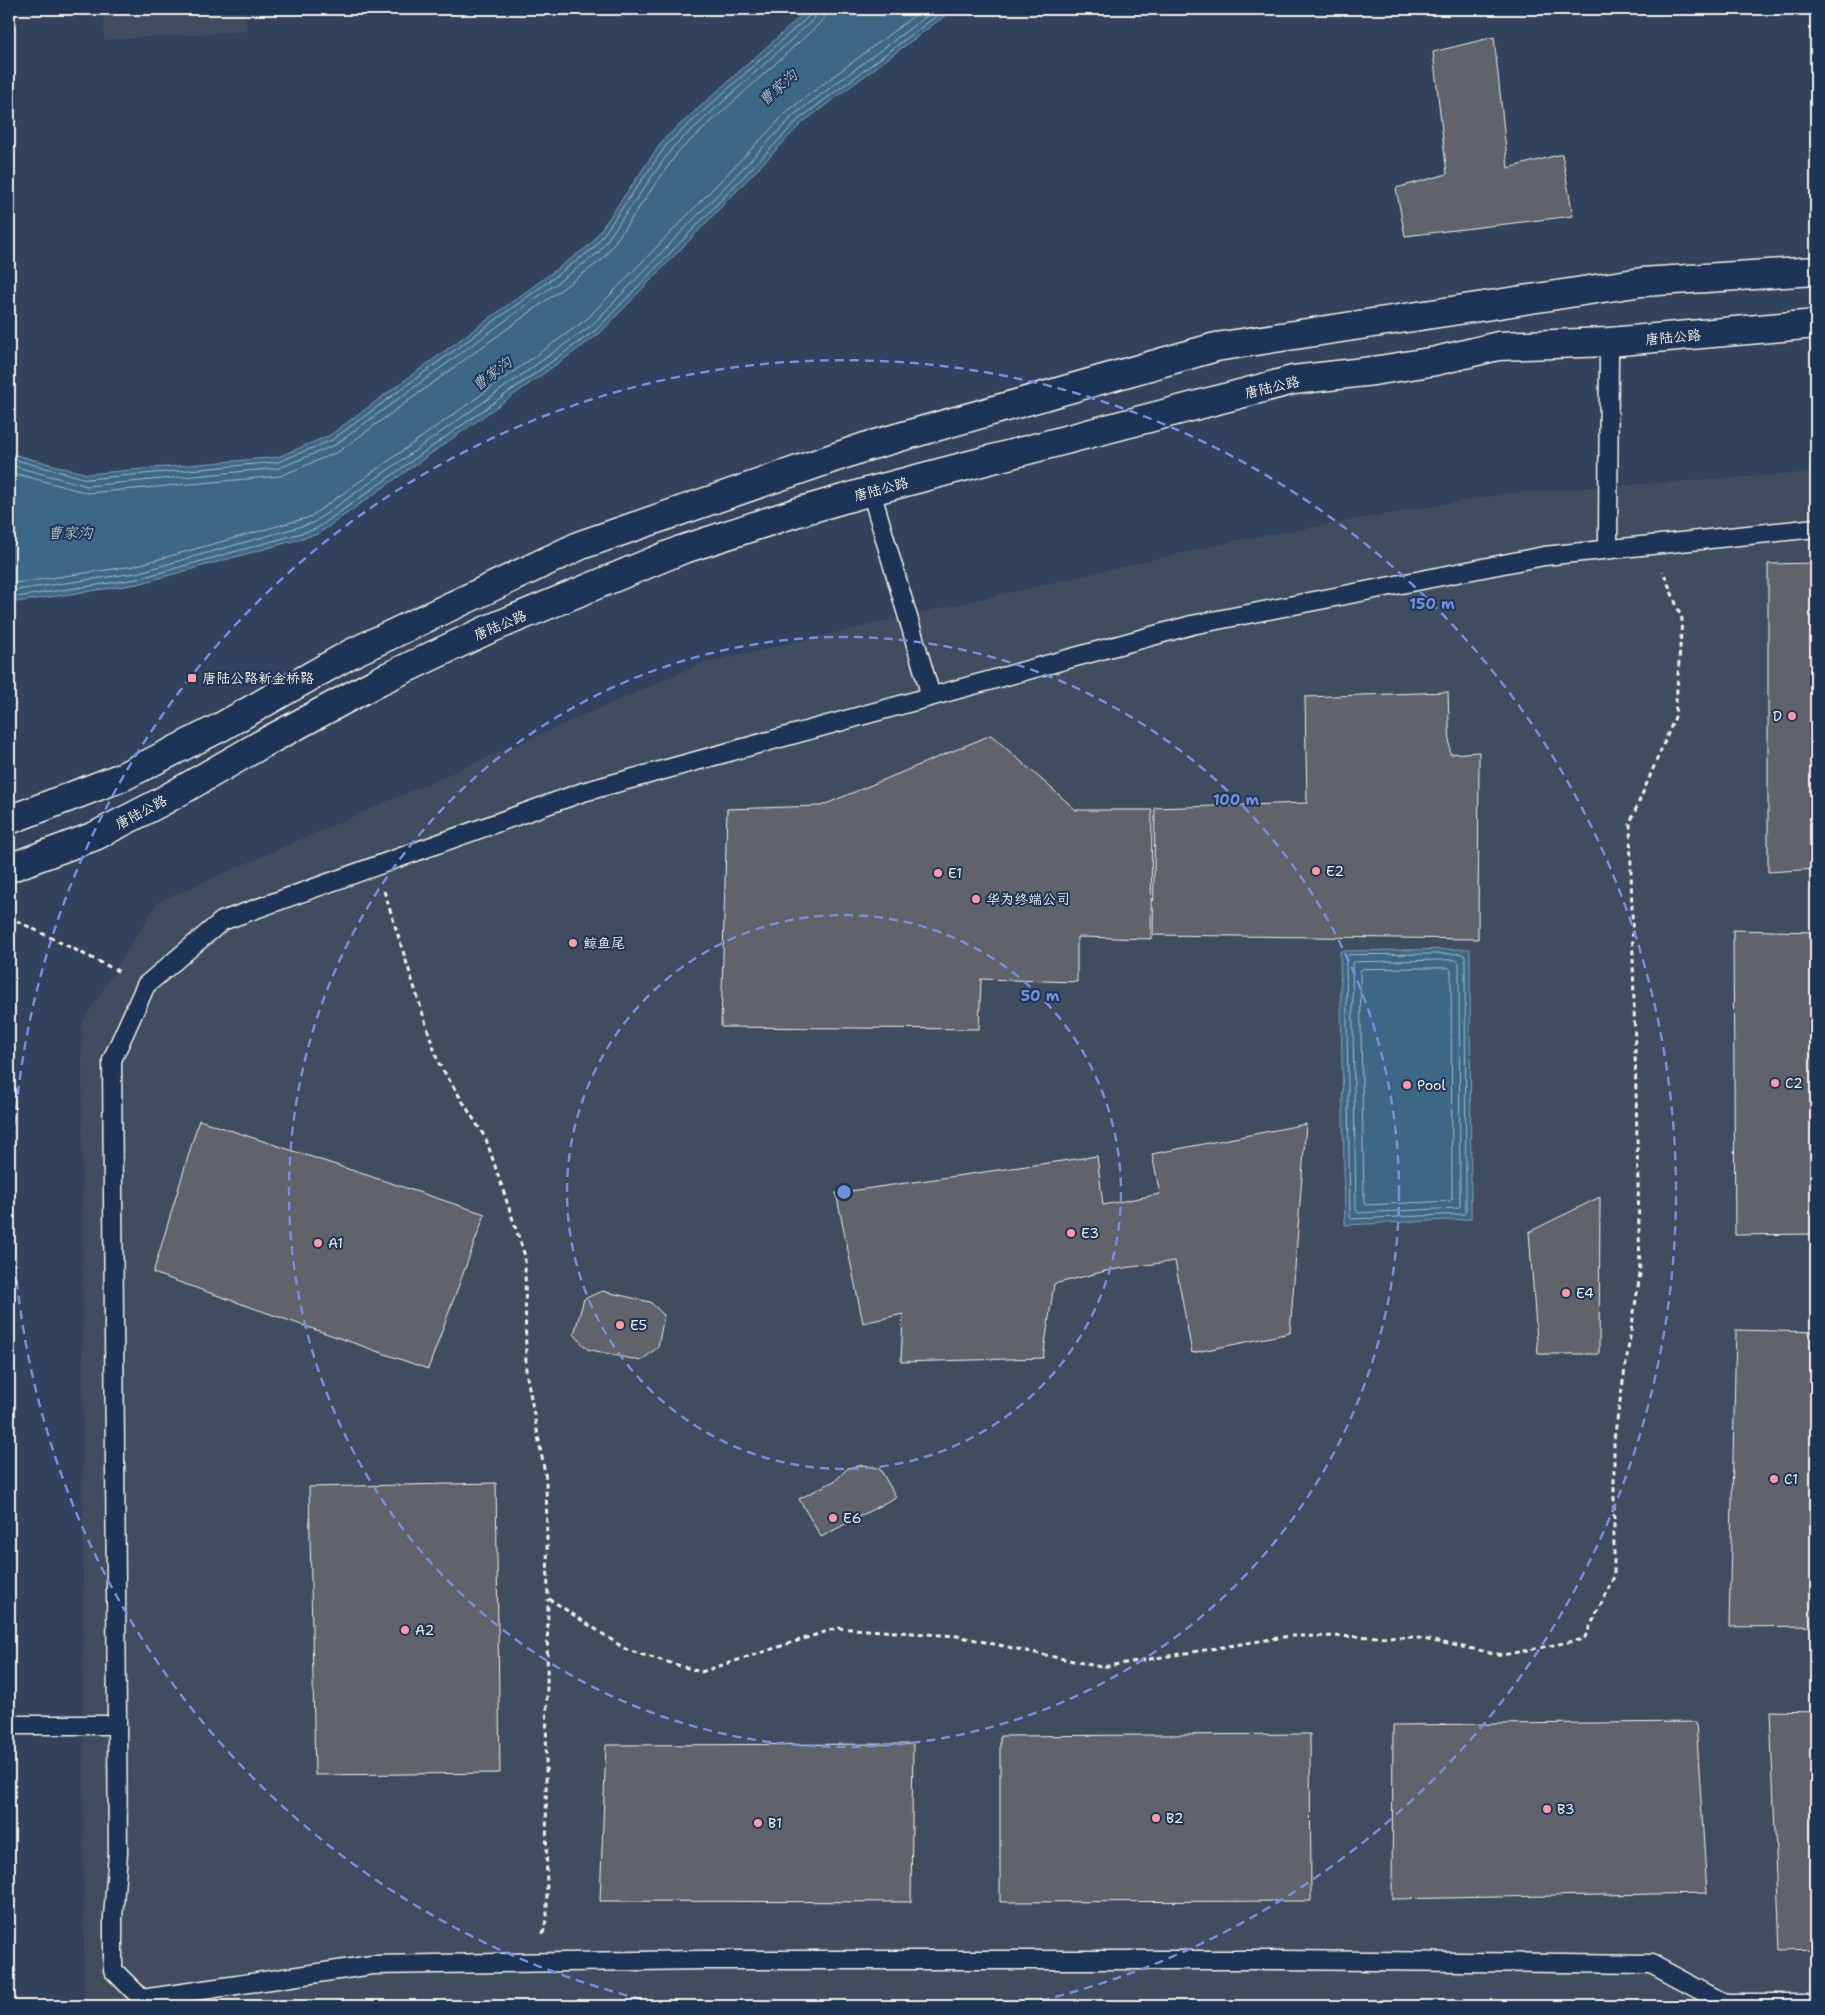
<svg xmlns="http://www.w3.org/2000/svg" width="1825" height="2015" font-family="'Shantell Sans','LXGW WenKai TC',sans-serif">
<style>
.built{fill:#3f4d61}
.water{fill:#3e6885;stroke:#879fad}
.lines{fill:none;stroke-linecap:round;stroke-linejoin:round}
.shore{stroke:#abbac0;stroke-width:1}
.building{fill:#60646b;stroke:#f4f1e8}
.lane-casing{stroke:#f4f1e8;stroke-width:21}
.secondary-casing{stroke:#f4f1e8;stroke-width:31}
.path{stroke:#f4f1e8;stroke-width:3;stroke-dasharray:5 4;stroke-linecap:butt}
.lane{stroke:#1d3557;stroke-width:18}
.secondary{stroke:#1d3557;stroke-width:28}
.ring{fill:none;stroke:#738fde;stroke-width:2.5;stroke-dasharray:9 6}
.poi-dot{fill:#ff9aa2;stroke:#1d3557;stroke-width:2}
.labels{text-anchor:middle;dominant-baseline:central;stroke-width:4;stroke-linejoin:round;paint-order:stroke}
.street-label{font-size:14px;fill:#f4f1e8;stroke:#1d3557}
.poi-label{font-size:14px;fill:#f4f1e8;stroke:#1d3557;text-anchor:start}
.water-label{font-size:15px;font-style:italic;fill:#b4c1c5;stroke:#1d3557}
.centre{fill:#738fde;stroke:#1d3557;stroke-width:2.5}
.ring-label{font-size:15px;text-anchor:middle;font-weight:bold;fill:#738fde;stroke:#1d3557;stroke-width:4;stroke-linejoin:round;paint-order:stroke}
</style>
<rect width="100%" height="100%" fill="#31435d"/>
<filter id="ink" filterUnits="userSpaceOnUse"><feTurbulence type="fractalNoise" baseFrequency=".02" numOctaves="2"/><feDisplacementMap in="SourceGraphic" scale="10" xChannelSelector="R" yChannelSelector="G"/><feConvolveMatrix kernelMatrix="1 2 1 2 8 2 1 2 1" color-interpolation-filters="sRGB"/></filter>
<g filter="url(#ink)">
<!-- built -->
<g class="built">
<polygon points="104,9 244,9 247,31 104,40"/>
<polygon points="1816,472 1816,2006 84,2006 82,1023 158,902 700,664 1238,540 1509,493"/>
</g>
<!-- water -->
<g class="water">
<polygon points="809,9 954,9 803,122 599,334 318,534 138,584 9,603 9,453 87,474 278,457 330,435 591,244 664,139"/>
<polygon points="1470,949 1471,1219 1345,1225 1340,951"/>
</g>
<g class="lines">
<!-- shore -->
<g class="shore">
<polyline points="9,458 87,479 278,462 332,440 594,248 668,143 810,15 811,9"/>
<polyline points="9,465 87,486 279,468 335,445 598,253 673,147 814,19 818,9"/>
<polyline points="9,472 88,493 280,476 338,452 603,259 678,152 819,24 824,18 825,9"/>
<polyline points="9,584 134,566 310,517 587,319 790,109 923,9"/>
<polyline points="9,591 136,573 313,523 592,325 795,114 936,9"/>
<polyline points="9,598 137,579 316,529 596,330 799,119 946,9"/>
<polygon points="1462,954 1465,956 1466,1212 1464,1214 1352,1219 1350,1217 1346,957 1348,955"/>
<polygon points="1456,960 1459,963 1460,1206 1458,1208 1358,1213 1356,1210 1352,963 1354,962"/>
<polygon points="1449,968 1451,970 1452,1199 1450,1201 1365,1205 1364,1202 1360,971 1362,969"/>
</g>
</g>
<!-- building -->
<g class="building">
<polygon points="1494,37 1508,168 1562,154 1573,216 1405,236 1396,188 1447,174 1433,52"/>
<polygon points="1816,563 1816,869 1768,872 1768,564"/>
<polygon points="1448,692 1450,754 1479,752 1478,939 1153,935 1155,808 1307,803 1305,697"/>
<polygon points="991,735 1076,810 1152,810 1151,939 1077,937 1077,982 981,979 979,1029 721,1027 727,809 821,806"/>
<polygon points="1733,930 1816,932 1816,1234 1735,1235"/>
<polygon points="199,1120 485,1214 428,1369 153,1273"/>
<polygon points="1306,1124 1290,1333 1192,1353 1175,1261 1110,1270 1054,1284 1043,1358 901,1362 903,1314 863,1323 836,1193 1097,1156 1103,1205 1160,1194 1152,1154"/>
<polygon points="1600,1197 1599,1354 1538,1354 1529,1232"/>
<polygon points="602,1291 650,1302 664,1315 658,1347 641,1361 587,1349 574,1334 584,1299"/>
<polygon points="1736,1330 1816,1332 1816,1626 1729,1627"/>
<polygon points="864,1465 880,1469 896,1497 821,1537 799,1499 836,1480 848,1468"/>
<polygon points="496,1483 500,1773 315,1775 309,1487"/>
<polygon points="1770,1711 1816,1712 1816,1949 1780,1950"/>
<polygon points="1696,1722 1707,1893 1392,1899 1393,1725"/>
<polygon points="1310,1734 1311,1901 1000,1902 1000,1736"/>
<polygon points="913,1744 911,1902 600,1901 606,1745"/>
</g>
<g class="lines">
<defs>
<g id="lane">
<polyline points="871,491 931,696"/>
<polyline points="1816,528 1544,556 1192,625 583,792 222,921 146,985 112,1060 118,1853 113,1917 113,1970 142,1999 372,1965 703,1960 1280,1960 1651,1964 1726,2004 1816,2004"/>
<polyline points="1608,549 1609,342"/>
<polyline points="9,1725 116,1725"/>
</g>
<g id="secondary">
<polyline points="9,820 122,777 219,728 352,653 581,545 865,447 1216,347 1642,282 1816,271"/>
<polyline points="9,868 95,836 161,802 262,744 381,680 487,630 681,550 798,512 871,491 1293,380 1373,371 1436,361 1498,346 1609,342 1816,324"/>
</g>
</defs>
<!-- lane casing -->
<use href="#lane" class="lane-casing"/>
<!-- secondary casing -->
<use href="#secondary" class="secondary-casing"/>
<!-- path -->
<g class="path">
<polyline points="9,63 9,9"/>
<polyline points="384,891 438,1062 486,1139 525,1256 526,1371 546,1479 548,1598 627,1650 701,1672 837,1628 957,1636 1101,1667 1290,1636 1413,1637 1503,1655 1584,1639 1614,1577 1614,1439 1640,1274 1630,823 1675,717 1682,619 1663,571"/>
<polyline points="9,917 120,972"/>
<polyline points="543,1934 547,1916 546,1765 548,1599"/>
</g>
<!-- lane -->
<use href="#lane" class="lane"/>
<!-- secondary -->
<use href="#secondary" class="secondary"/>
</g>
</g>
<!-- distance rings -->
<g class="ring">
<circle cx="844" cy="1192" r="277"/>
<circle cx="844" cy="1192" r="555"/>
<path d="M671 2006A832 832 0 1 1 1017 2006"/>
</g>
<!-- markers -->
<g class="poi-dot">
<rect x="187" y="673" width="10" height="10" rx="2.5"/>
<circle cx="1792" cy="716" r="5"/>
<circle cx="1316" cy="871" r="5"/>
<circle cx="938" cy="873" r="5"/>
<circle cx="976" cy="899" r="5"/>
<circle cx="573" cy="943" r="5"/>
<circle cx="1775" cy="1083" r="5"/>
<circle cx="1407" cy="1085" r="5"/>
<circle cx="1071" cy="1233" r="5"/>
<circle cx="318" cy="1243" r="5"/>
<circle cx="1566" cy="1293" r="5"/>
<circle cx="620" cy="1325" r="5"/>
<circle cx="1774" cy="1479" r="5"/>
<circle cx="833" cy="1518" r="5"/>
<circle cx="405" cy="1630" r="5"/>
<circle cx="1547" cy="1809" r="5"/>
<circle cx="1156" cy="1818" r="5"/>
<circle cx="758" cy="1823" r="5"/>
</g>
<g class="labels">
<!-- street labels -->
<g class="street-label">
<text transform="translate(1673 337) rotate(-5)">唐陆公路</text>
<text transform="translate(1272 387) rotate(-13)">唐陆公路</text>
<text transform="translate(881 489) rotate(-15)">唐陆公路</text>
<text transform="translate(500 625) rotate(-23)">唐陆公路</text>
<text transform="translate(141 812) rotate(-28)">唐陆公路</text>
</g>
<!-- poi labels -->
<g class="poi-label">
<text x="202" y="678">唐陆公路新金桥路</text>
<text x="1782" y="716" text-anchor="end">D</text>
<text x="1326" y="871">E2</text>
<text x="948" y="873">E1</text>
<text x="986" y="899">华为终端公司</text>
<text x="583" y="943">鲸鱼尾</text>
<text x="1785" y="1083">C2</text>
<text x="1417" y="1085">Pool</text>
<text x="1081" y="1233">E3</text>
<text x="328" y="1243">A1</text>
<text x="1576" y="1293">E4</text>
<text x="630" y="1325">E5</text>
<text x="1784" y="1479">C1</text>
<text x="843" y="1518">E6</text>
<text x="415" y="1630">A2</text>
<text x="1557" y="1809">B3</text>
<text x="1166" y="1818">B2</text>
<text x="768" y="1823">B1</text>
</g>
<!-- water labels -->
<g class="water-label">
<text transform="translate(778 88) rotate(-41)">曹家沟</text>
<text transform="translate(492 374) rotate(-37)">曹家沟</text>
<text x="70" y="533">曹家沟</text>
</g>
</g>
<circle cx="844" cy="1192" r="8" class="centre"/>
<g class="ring-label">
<text x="1432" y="609">150 m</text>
<text x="1236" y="805">100 m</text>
<text x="1040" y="1001">50 m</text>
</g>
<!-- margin -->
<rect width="1825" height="2015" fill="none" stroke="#1d3557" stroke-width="30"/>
<rect x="15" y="15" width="1795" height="1985" fill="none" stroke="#f4f1e8" stroke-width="2" filter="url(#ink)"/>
</svg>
